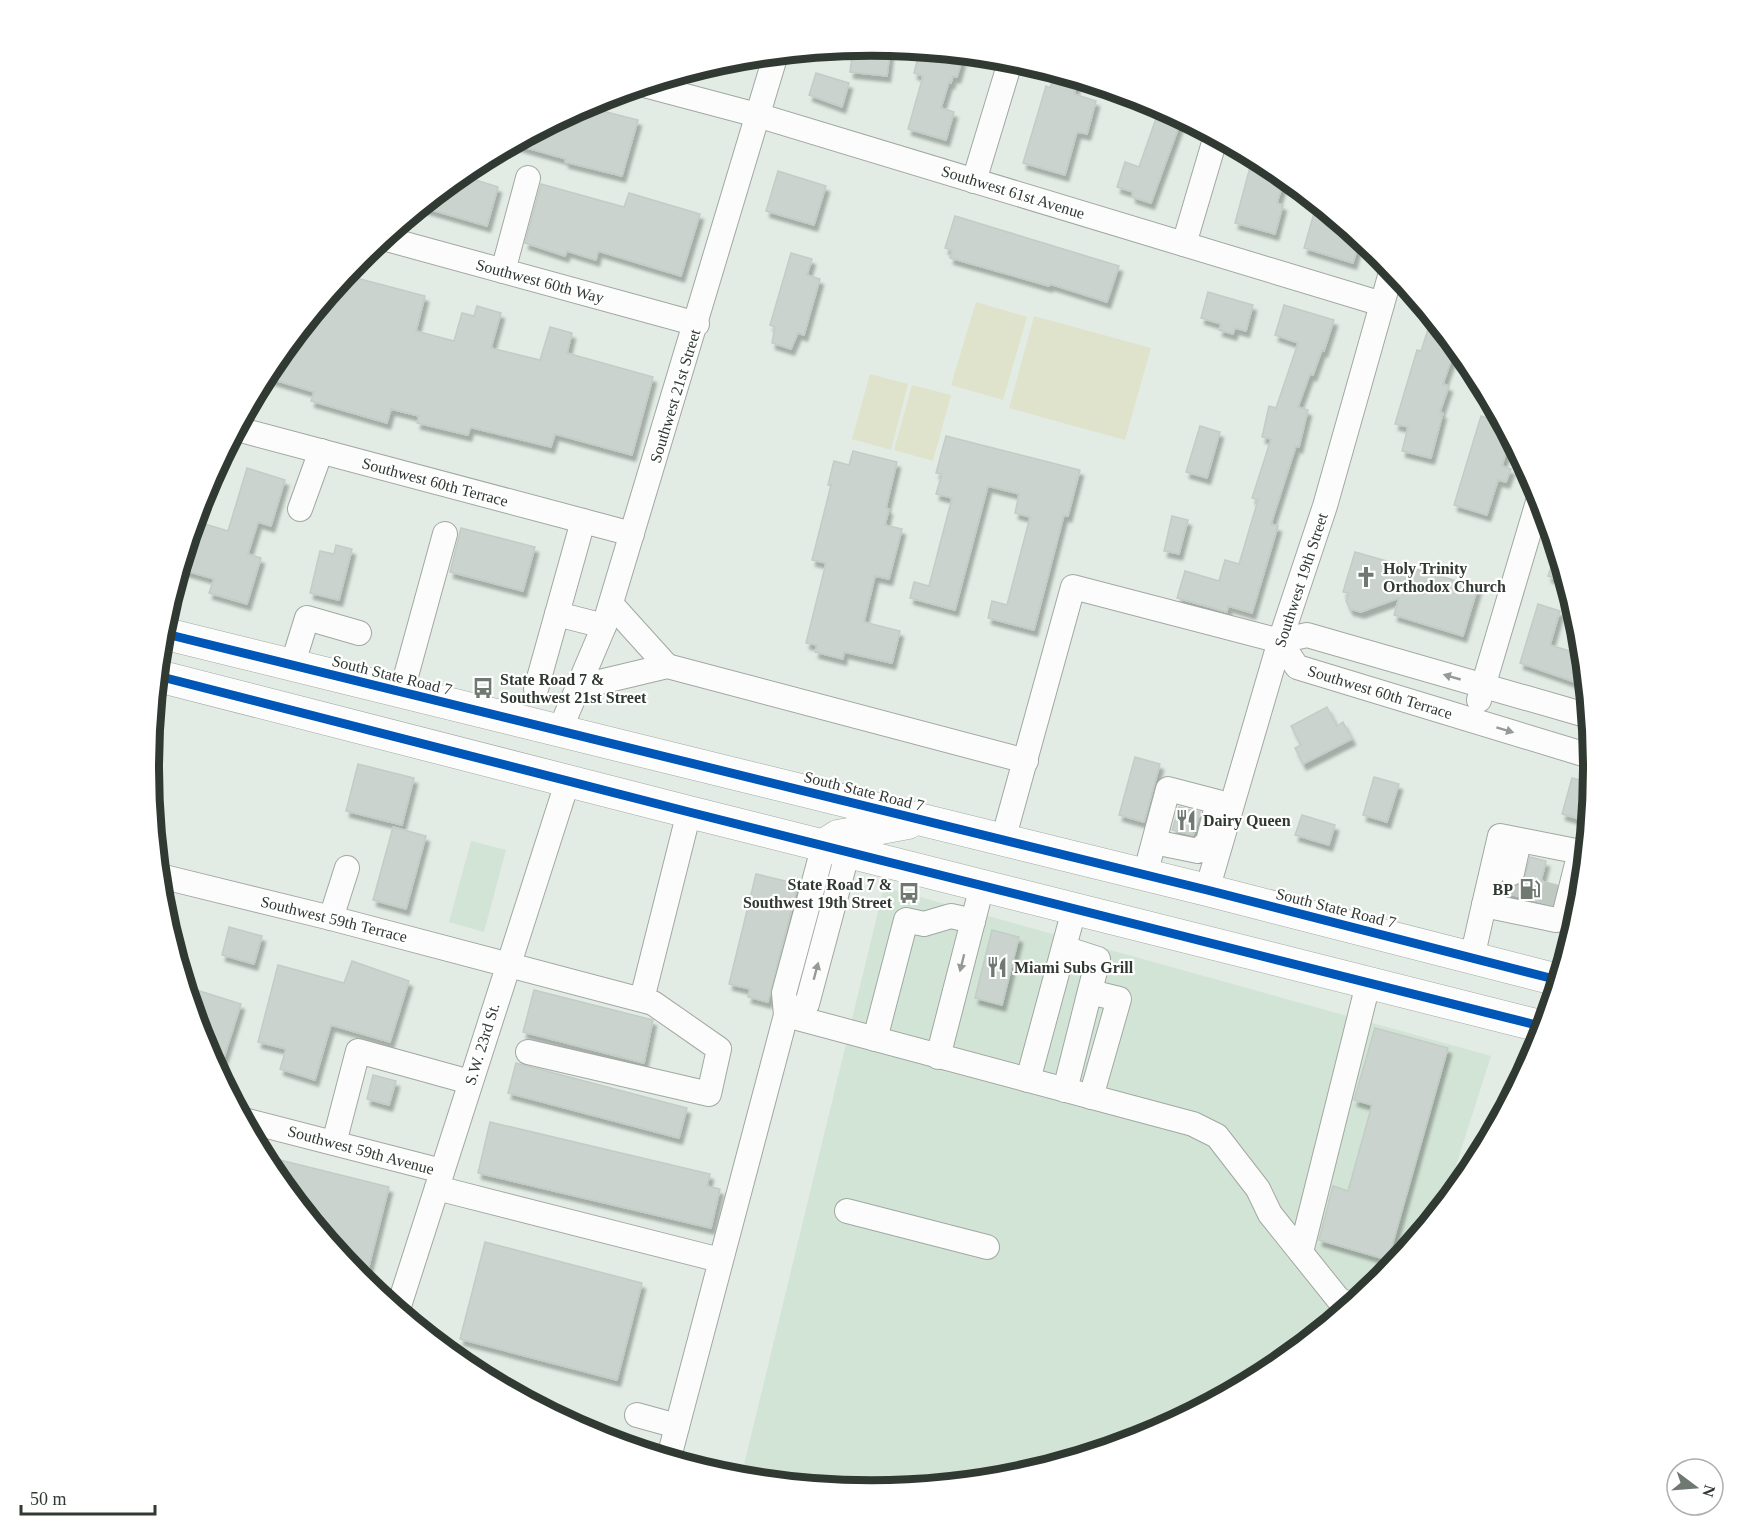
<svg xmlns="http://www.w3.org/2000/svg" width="1743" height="1535" font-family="Georgia,serif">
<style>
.built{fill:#d2e4d5}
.green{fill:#dfe3cb}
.building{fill:#cad3ce;stroke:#c3ccc7;stroke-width:1.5;filter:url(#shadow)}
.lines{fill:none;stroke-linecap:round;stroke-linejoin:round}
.minor-tunnel{stroke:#bfc8c1;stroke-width:24;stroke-dasharray:24 12;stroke-linecap:butt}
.minor-casing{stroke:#a1a8a2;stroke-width:26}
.major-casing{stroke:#a1a8a2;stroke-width:33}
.minor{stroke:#fbfcfb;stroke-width:24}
.major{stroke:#fbfcfb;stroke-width:32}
.cycleway-casing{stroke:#fff;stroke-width:13}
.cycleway{stroke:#0057b8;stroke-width:9}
.oneway{fill:#969a97}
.labels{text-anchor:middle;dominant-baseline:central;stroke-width:4.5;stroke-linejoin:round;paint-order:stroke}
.street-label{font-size:16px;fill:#313933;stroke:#fff}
.poi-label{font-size:16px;font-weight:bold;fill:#313933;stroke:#fff;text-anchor:start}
.rim{fill:none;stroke:#313933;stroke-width:8}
</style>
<defs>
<filter id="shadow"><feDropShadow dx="3.5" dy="6" stdDeviation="1.5" flood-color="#0004"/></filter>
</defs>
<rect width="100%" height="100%" fill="#e2ece4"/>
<!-- built -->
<g class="built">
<polygon points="471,841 506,850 484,932 449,922"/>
<polygon points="884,887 1491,1056 1444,1203 1382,1279 1273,1368 1148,1435 1012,1476 871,1490 741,1477"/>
</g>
<!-- green -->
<g class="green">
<polygon points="976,302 1027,317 1003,400 951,385"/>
<polygon points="1034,316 1151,348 1125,440 1009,408"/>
<polygon points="870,374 908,384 891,450 852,439"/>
<polygon points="912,385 951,395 933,461 894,450"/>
</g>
<!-- building -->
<g class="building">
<polygon points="872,45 885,46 884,51 890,52 887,76 850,72 853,47"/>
<polygon points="932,51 962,60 957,77 953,76 951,83 949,82 941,108 954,112 946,140 908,129 923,76 914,73 918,57"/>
<polygon points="1055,72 1078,79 1074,94 1096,101 1087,134 1077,132 1065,175 1023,163 1046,86 1050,88"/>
<polygon points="816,73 849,83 842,107 809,95"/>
<polygon points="583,106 638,120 622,176 565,162 566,159 513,144"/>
<polygon points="1160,107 1182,118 1151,203 1132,197 1133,192 1117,187 1125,162 1139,167"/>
<polygon points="1253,156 1285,177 1277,203 1283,205 1275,234 1235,223"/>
<polygon points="778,171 826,186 814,225 766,211"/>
<polygon points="460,175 498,187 487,226 421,207"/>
<polygon points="541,184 624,207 629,193 700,214 681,276 598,251 596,260 567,251 565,256 525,243"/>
<polygon points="1320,206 1360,239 1353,263 1304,248 1314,213 1318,215"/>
<polygon points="955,216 1119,266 1107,302 1050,284 1049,286 950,258 952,250 945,248"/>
<polygon points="791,253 812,259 807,275 820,279 804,335 798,333 791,349 772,343 775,327 770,325"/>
<polygon points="345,275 425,296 416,331 454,341 462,313 474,316 477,306 501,313 491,348 540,360 550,327 572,333 567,353 653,377 632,455 555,434 551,447 473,428 470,428 468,435 417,423 419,416 391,409 387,423 311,401 314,392 265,377 271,366"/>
<polygon points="1208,292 1253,305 1246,331 1235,328 1233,334 1219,330 1221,324 1201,318"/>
<polygon points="1284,305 1334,320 1324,351 1322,350 1313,375 1310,374 1298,407 1308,410 1299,447 1296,446 1271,524 1278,526 1252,613 1228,606 1227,612 1177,598 1185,571 1219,581 1225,560 1239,564 1258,500 1252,498 1271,439 1262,437 1269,406 1276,408 1298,343 1275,335"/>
<polygon points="1432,317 1456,346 1443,384 1449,386 1440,412 1443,413 1431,458 1402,451 1408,427 1395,424 1417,350 1421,351"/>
<polygon points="1496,411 1510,437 1502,466 1511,469 1506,482 1498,480 1487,515 1454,505 1481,416 1493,420"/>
<polygon points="1200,426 1220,432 1207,478 1186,472"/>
<polygon points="946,436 1080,470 1068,516 1064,515 1034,630 988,618 992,601 1007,605 1030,517 1015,513 1019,494 988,486 955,610 910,598 914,582 929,586 952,498 936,494 942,474 936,473"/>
<polygon points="853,451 897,462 886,508 889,509 885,525 902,529 889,579 875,576 864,622 900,631 892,663 844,652 843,659 815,652 817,645 806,643 826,563 812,560 831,485 828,485 834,461 849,465"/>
<polygon points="247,468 285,480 271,526 258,522 248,554 261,558 247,604 209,593 214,579 180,569 195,521 228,531"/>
<polygon points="1172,516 1188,520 1179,554 1164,551"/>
<polygon points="461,528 535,547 523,591 450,572"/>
<polygon points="336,545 352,549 339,600 310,593 320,551 334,554"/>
<polygon points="1557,549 1563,570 1567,582 1548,576"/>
<polygon points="1355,552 1478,587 1463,636 1394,615 1399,598 1361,612 1350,609 1346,601 1349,593 1343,592"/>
<polygon points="1538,604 1560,611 1550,645 1583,655 1586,686 1520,663"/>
<polygon points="1327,707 1337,726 1343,722 1352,739 1303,764 1295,748 1301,745 1291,726"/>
<polygon points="1135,757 1160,764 1144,822 1119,815"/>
<polygon points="358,764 414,778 402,825 346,811"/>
<polygon points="1374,777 1399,784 1387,822 1363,815"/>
<polygon points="1572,778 1592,783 1589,822 1562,814"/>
<polygon points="1179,807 1200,812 1193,835 1172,830"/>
<polygon points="1302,815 1335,825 1329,845 1295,835"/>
<polygon points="393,827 426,836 406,909 373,900"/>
<polygon points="1530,857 1546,861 1541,881 1557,885 1552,905 1502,892 1503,884 1516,887 1523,882"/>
<polygon points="756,874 798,884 768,1002 748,997 750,989 729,984"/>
<polygon points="229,927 262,936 254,964 222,955"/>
<polygon points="992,930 1019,937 1002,1005 975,998"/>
<polygon points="352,961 409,981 390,1042 331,1025 315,1080 280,1069 286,1049 258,1042 278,965 344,983"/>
<polygon points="187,987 241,1004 219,1073 204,1044"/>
<polygon points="534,990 653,1020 644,1063 523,1032"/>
<polygon points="1375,1028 1448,1048 1388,1260 1319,1240 1333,1186 1348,1191 1372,1105 1354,1100"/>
<polygon points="516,1063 687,1108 679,1138 508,1093"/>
<polygon points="373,1075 396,1081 389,1105 367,1099"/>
<polygon points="490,1122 710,1174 707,1186 720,1189 711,1228 478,1173"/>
<polygon points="264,1156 389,1187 365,1282 271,1169"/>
<polygon points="485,1242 642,1283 617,1380 460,1339"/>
</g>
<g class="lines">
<!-- minor-tunnel -->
<g class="minor-tunnel">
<polyline points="1506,893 1512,873"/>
<polyline points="1550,905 1556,885"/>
</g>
<defs>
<g id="minor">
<polyline points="644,85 757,115 1382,304"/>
<polyline points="974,181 1011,59"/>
<polyline points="383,238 697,324"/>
<polyline points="1184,244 1216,136"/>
<polyline points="503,271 528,178"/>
<polyline points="237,429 632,534"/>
<polyline points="300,509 321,451"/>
<polyline points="611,604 667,666"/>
<polyline points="557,614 604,626"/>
<polyline points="1280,641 1297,667 1593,757"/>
<polyline points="292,666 307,618 359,633"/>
<polyline points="579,687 667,666 1026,761"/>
<polyline points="536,689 583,521"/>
<polyline points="401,694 445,534"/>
<polyline points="1479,700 1540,495"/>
<polyline points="559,732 604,626 776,54"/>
<polyline points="1003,840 1073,587 1280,641 1307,635 1589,716"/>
<polyline points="1512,873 1519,841"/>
<polyline points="1145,875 1168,789 1218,802 1208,842 1198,851 1154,842"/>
<polyline points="160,876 331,918 653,1003 719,1049 709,1094 528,1052"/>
<polyline points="1207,890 1280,641 1325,506 1392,269"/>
<polyline points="1484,905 1500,836 1586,853"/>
<polyline points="331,918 347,868"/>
<polyline points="1064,948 1098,959 1065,1090"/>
<polyline points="1472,958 1484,905 1556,920 1564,916 1580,852"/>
<polyline points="1090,992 1119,999 1091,1097"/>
<polyline points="642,999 689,812"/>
<polyline points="786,1015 1193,1124 1217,1136 1258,1189 1270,1214 1339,1300 1351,1304"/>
<polyline points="786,1015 807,1004 848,851"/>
<polyline points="875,1039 906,920 924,924 951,916 973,921"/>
<polyline points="938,1057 982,886"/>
<polyline points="1028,1080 1074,910"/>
<polyline points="244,1120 442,1171"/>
<polyline points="334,1143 358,1051 470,1082"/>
<polyline points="437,1188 720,1260"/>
<polyline points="847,1211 987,1247"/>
<polyline points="1301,1252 1368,984"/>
<polyline points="398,1309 568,780"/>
<polyline points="637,1415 677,1426"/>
<polyline points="669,1457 786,1015 784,993 824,845"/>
</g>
<g id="major">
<polyline points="162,633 1207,890 1558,980"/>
<polyline points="158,676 689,812 1544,1027"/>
<polyline points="824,845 838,836 908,823"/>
</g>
</defs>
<!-- minor casing -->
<use href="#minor" class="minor-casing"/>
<!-- major casing -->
<use href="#major" class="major-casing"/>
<!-- minor -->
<use href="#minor" class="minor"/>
<!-- major -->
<use href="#major" class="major"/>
<defs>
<g id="cycleway">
<polyline points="162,633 1207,890 1558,980"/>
<polyline points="158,676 689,812 1544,1027"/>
</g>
</defs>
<!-- cycleway casing -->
<use href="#cycleway" class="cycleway-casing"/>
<!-- cycleway -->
<use href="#cycleway" class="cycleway"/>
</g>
<!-- one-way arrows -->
<defs><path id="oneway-solid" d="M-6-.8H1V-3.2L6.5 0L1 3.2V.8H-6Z" transform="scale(1.5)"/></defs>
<g class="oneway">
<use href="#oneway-solid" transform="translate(1452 677) rotate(-164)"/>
<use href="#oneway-solid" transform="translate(1505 730) rotate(17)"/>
<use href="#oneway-solid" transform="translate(962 963) rotate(104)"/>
<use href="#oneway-solid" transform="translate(816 971) rotate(-75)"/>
</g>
<!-- icons -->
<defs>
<symbol id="church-bare" viewBox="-9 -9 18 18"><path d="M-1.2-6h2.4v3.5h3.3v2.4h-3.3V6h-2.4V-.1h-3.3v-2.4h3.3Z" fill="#6f7871" stroke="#fff" stroke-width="2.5" paint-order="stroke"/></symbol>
<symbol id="bus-bare" viewBox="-9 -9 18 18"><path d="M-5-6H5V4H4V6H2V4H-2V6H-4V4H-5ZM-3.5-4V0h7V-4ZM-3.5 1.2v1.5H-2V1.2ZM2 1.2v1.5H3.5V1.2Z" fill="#6f7871" stroke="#fff" stroke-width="2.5" paint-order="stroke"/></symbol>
<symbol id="restaurant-bare" viewBox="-9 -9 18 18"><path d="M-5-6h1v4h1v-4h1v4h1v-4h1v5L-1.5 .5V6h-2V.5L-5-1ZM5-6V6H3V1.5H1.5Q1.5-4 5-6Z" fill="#6f7871" stroke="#fff" stroke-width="2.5" paint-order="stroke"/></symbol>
<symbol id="fuel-bare" viewBox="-9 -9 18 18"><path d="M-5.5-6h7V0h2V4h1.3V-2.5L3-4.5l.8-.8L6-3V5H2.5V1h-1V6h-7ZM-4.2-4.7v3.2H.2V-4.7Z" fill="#6f7871" stroke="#fff" stroke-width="2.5" paint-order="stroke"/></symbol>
</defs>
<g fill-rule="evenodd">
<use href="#church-bare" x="1351" y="562" width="30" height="30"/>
<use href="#bus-bare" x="468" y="673" width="30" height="30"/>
<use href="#restaurant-bare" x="1171" y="805" width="30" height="30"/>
<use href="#fuel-bare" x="1515" y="874" width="30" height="30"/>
<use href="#bus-bare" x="894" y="878" width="30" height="30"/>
<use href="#restaurant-bare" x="982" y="952" width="30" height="30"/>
</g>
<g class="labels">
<!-- street labels -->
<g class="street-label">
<text transform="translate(1013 192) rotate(17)">Southwest 61st Avenue</text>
<text transform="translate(540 281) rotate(15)">Southwest 60th Way</text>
<text transform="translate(675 396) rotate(-73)">Southwest 21st Street</text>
<text transform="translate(435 482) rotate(15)">Southwest 60th Terrace</text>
<text transform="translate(1301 580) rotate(-72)">Southwest 19th Street</text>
<text transform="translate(392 675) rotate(14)">South State Road 7</text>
<text transform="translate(1380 692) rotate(17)">Southwest 60th Terrace</text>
<text transform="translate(864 791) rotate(14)">South State Road 7</text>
<text transform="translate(1336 908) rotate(14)">South State Road 7</text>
<text transform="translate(334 919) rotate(14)">Southwest 59th Terrace</text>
<text transform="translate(482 1044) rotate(-73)">S.W. 23rd St.</text>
<text transform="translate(361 1150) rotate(15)">Southwest 59th Avenue</text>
</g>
<!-- poi labels -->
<g class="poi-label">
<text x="1383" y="568">Holy Trinity<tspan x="1383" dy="18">Orthodox Church</tspan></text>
<text x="500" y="679">State Road 7 &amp;<tspan x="500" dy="18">Southwest 21st Street</tspan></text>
<text x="1203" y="820">Dairy Queen</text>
<text x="892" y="884" text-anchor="end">State Road 7 &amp;<tspan x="892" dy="18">Southwest 19th Street</tspan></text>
<text x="1513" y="889" text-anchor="end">BP</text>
<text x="1014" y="967">Miami Subs Grill</text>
</g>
</g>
<!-- crop -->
<path d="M0 0H1743V1535H0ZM159 768a712 712 0 1 1 1424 0a712 712 0 1 1-1424 0Z" fill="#fff" fill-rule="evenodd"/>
<path class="rim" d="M159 768a712 712 0 1 1 1424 0a712 712 0 1 1-1424 0Z"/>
<!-- north arrow -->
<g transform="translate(1695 1487) rotate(106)"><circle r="28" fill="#ffffff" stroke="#adb0ad" stroke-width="1.5"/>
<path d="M0-4.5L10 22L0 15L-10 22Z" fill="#6f7871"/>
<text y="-9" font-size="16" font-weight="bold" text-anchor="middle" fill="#313933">N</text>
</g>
<!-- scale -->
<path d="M21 1505v9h134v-9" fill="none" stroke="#313933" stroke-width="3"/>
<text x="30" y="1505" font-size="18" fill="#313933" stroke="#ffffff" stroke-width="4.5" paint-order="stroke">50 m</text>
</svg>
